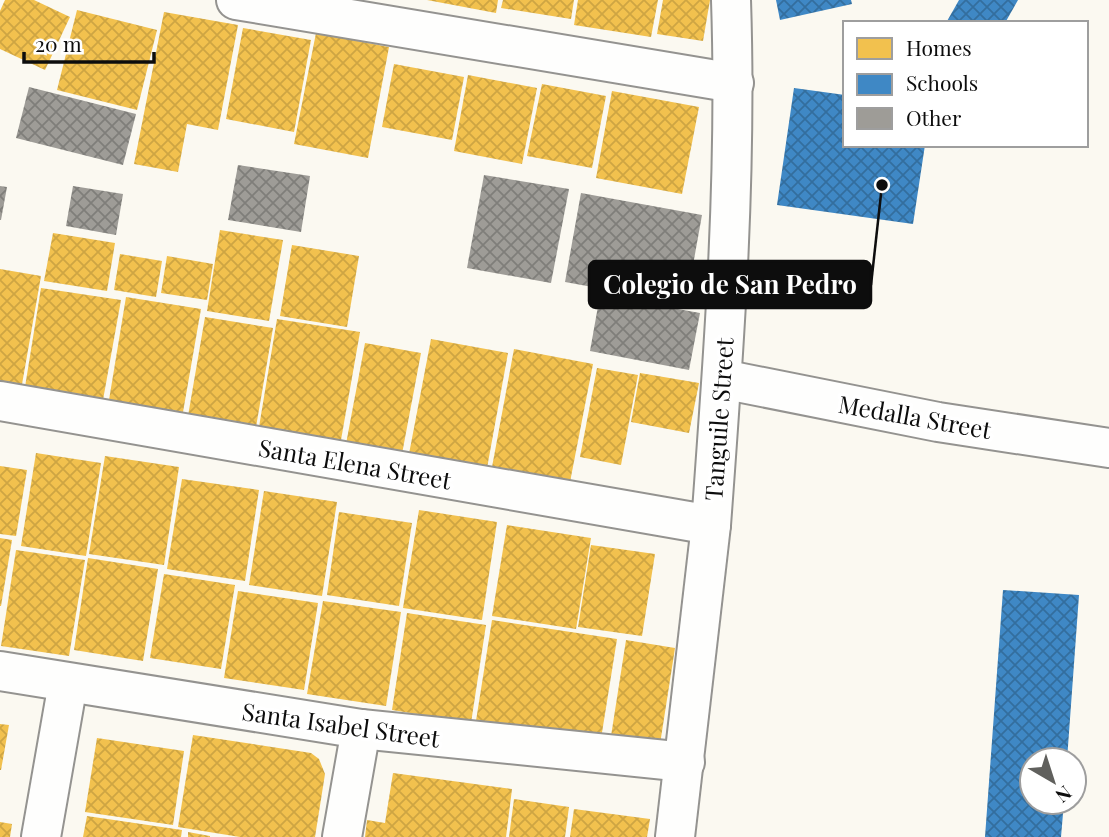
<svg xmlns="http://www.w3.org/2000/svg" width="1109" height="837" font-family="'Playfair Display',serif">
<style>
.homes{fill:url(#homes-cross-hatch)}
.schools{fill:url(#schools-cross-hatch)}
.building{fill:url(#building-cross-hatch)}
.lines{fill:none;stroke-linecap:round;stroke-linejoin:round}
.minor-casing{stroke:#949390;stroke-width:42}
.tertiary-casing{stroke:#949390;stroke-width:42}
.minor{stroke:#fefefd;stroke-width:38}
.tertiary{stroke:#fefefd;stroke-width:38}
.labels{text-anchor:middle;dominant-baseline:central;stroke-width:7;stroke-linejoin:round;paint-order:stroke}
.street-label{font-size:24px;fill:#0d0d0d;stroke:#fff}
.leader{fill:none;stroke:#0d0d0d;stroke-width:2.5}
.callout-dot{fill:#0d0d0d;stroke:#fff;stroke-width:2.5}
.callout{fill:#0d0d0d;stroke:#0d0d0d;stroke-width:2.5}
.callout-label{font-size:26px;text-anchor:middle;font-weight:bold;fill:#fff}
</style>
<defs>
<pattern id="homes-cross-hatch" width="8" height="8" patternUnits="userSpaceOnUse" patternTransform="scale(1.75)"><rect width="8" height="8" fill="#f2c14e"/><path d="M0 0l8 8M0 8l8-8" fill="none" stroke="#cea543"/></pattern>
<pattern id="schools-cross-hatch" width="8" height="8" patternUnits="userSpaceOnUse" patternTransform="scale(1.75)"><rect width="8" height="8" fill="#3f88c5"/><path d="M0 0l8 8M0 8l8-8" fill="none" stroke="#336e9e"/></pattern>
<pattern id="building-cross-hatch" width="8" height="8" patternUnits="userSpaceOnUse" patternTransform="scale(1.75)"><rect width="8" height="8" fill="#9e9c97"/><path d="M0 0l8 8M0 8l8-8" fill="none" stroke="#7f7e7a"/></pattern>
</defs>
<rect width="100%" height="100%" fill="#fbf9f1"/>
<!-- homes -->
<g class="homes">
<polygon points="5,0 34,0 70,17 45,70 0,49 0,11"/>
<polygon points="427,0 498,0 496,13"/>
<polygon points="503,0 574,0 571,19 501,8"/>
<polygon points="578,0 658,0 651,37 574,25"/>
<polygon points="663,0 710,0 703,41 657,34"/>
<polygon points="77,10 157,30 137,110 57,90"/>
<polygon points="164,12 238,25 218,130 187,124 178,172 134,164"/>
<polygon points="243,28 311,40 294,132 226,119"/>
<polygon points="316,33 389,47 368,158 294,144"/>
<polygon points="394,64 464,77 452,140 382,127"/>
<polygon points="468,75 537,88 522,164 454,151"/>
<polygon points="542,84 606,96 592,168 527,156"/>
<polygon points="612,91 699,107 682,194 596,178"/>
<polygon points="220,230 283,240 269,321 207,311"/>
<polygon points="53,233 115,243 107,291 44,281"/>
<polygon points="292,245 359,256 347,327 280,316"/>
<polygon points="120,254 162,261 156,297 114,290"/>
<polygon points="167,256 213,264 207,300 161,293"/>
<polygon points="0,269 41,276 21,390 0,386"/>
<polygon points="41,288 121,300 103,400 25,387"/>
<polygon points="126,297 201,309 183,412 109,400"/>
<polygon points="205,317 273,328 256,427 188,416"/>
<polygon points="277,319 360,332 341,440 259,427"/>
<polygon points="431,339 508,353 487,468 409,454"/>
<polygon points="365,343 421,353 402,454 346,444"/>
<polygon points="514,349 593,364 570,482 492,467"/>
<polygon points="597,368 638,375 621,465 580,457"/>
<polygon points="640,373 699,383 689,433 631,422"/>
<polygon points="36,453 101,463 86,556 21,546"/>
<polygon points="105,456 179,467 164,565 89,554"/>
<polygon points="0,466 27,470 16,536 0,534"/>
<polygon points="182,479 259,490 245,581 167,569"/>
<polygon points="264,491 337,502 322,596 249,585"/>
<polygon points="419,510 497,522 482,620 403,608"/>
<polygon points="339,512 412,523 399,606 327,595"/>
<polygon points="507,525 591,538 576,629 492,616"/>
<polygon points="0,538 12,540 1,606 0,606"/>
<polygon points="591,545 655,554 642,636 578,627"/>
<polygon points="16,550 85,560 69,656 1,646"/>
<polygon points="88,558 158,569 143,661 74,650"/>
<polygon points="164,574 235,585 221,669 150,658"/>
<polygon points="238,591 318,603 304,690 224,678"/>
<polygon points="323,601 401,612 386,706 307,694"/>
<polygon points="407,613 486,625 471,723 392,710"/>
<polygon points="492,620 617,639 600,745 475,727"/>
<polygon points="626,640 675,648 660,744 611,736"/>
<polygon points="0,724 9,725 1,770 0,770"/>
<polygon points="193,735 311,753 319,759 325,774 315,837 240,837 178,827"/>
<polygon points="97,738 184,751 173,825 85,812"/>
<polygon points="393,773 512,789 506,837 365,837 367,820 385,823"/>
<polygon points="514,799 569,807 565,837 509,837"/>
<polygon points="574,809 650,819 647,837 570,837"/>
<polygon points="87,816 182,830 181,837 83,837"/>
<polygon points="0,822 12,824 10,837 0,837"/>
<polygon points="188,832 210,836 210,837 188,837"/>
</g>
<!-- schools -->
<g class="schools">
<polygon points="776,0 851,0 852,4 780,20"/>
<polygon points="959,0 1018,0 1005,23 946,23"/>
<polygon points="794,88 845,95 845,145 925,145 913,224 777,205"/>
<polygon points="1003,590 1079,595 1067,760 1032,760 1032,802 1064,802 1061,837 985,837"/>
</g>
<!-- building -->
<g class="building">
<polygon points="29,87 136,114 123,165 16,138"/>
<polygon points="238,165 310,176 301,232 228,220"/>
<polygon points="484,175 569,189 551,283 467,268"/>
<polygon points="0,186 7,187 1,220 0,220"/>
<polygon points="73,186 123,194 116,235 66,226"/>
<polygon points="581,193 702,215 686,304 565,282"/>
<polygon points="600,295 700,313 689,370 590,351"/>
</g>
<g class="lines">
<defs>
<g id="minor">
<polyline points="236,0 734,83"/>
<polyline points="0,671 361,729 685,762"/>
<polyline points="41,837 68,683"/>
<polyline points="342,837 361,729"/>
<polyline points="675,837 711,525"/>
</g>
<g id="tertiary">
<polyline points="722,379 938,422 1109,448"/>
<path d="M0,401L711,525C724,350 737,175 731,0"/>
</g>
</defs>
<!-- minor casing -->
<use href="#minor" class="minor-casing"/>
<!-- tertiary casing -->
<use href="#tertiary" class="tertiary-casing"/>
<!-- minor -->
<use href="#minor" class="minor"/>
<!-- tertiary -->
<use href="#tertiary" class="tertiary"/>
</g>
<g class="labels">
<!-- street labels -->
<g class="street-label">
<text transform="translate(915 416) rotate(10)">Medalla Street</text>
<text transform="translate(718 419) rotate(-86)">Tanguile Street</text>
<text transform="translate(355 463) rotate(10)">Santa Elena Street</text>
<text transform="translate(341 724) rotate(8)">Santa Isabel Street</text>
</g>
</g>
<!-- callouts -->
<path class="leader" d="M882 185L871 285"/>
<circle class="callout-dot" cx="882" cy="185" r="7"/>
<rect class="callout" x="589" y="261" width="282" height="47" rx="7"/>
<g class="callout-label">
<text x="730" y="294">Colegio de San Pedro</text>
</g>
<!-- legend -->
<rect x="843" y="21" width="245" height="126" fill="#ffffff" stroke="#9e9e9e" stroke-width="2"/>
<rect x="857" y="38" width="35" height="21" fill="#f2c14e" stroke="#9e9e9e" stroke-width="2"/>
<text x="906" y="56" font-size="21" fill="#0d0d0d">Homes</text>
<rect x="857" y="74" width="35" height="21" fill="#3f88c5" stroke="#9e9e9e" stroke-width="2"/>
<text x="906" y="91" font-size="21" fill="#0d0d0d">Schools</text>
<rect x="857" y="108" width="35" height="21" fill="#9e9c97" stroke="#9e9e9e" stroke-width="2"/>
<text x="906" y="126" font-size="21" fill="#0d0d0d">Other</text>
<!-- north arrow -->
<g transform="translate(1053 781) rotate(141)"><circle r="33" fill="#ffffff" stroke="#9e9e9e" stroke-width="2"/>
<path d="M0-5L12 26L0 18L-12 26Z" fill="#60605d"/>
<text y="-10" font-size="19" font-weight="bold" text-anchor="middle" fill="#0d0d0d">N</text>
</g>
<!-- scale -->
<path d="M24 52v10h130v-10" fill="none" stroke="#0d0d0d" stroke-width="3.5"/>
<text x="35" y="52" font-size="21" fill="#0d0d0d" stroke="#ffffff" stroke-width="5" paint-order="stroke">20 m</text>
</svg>
